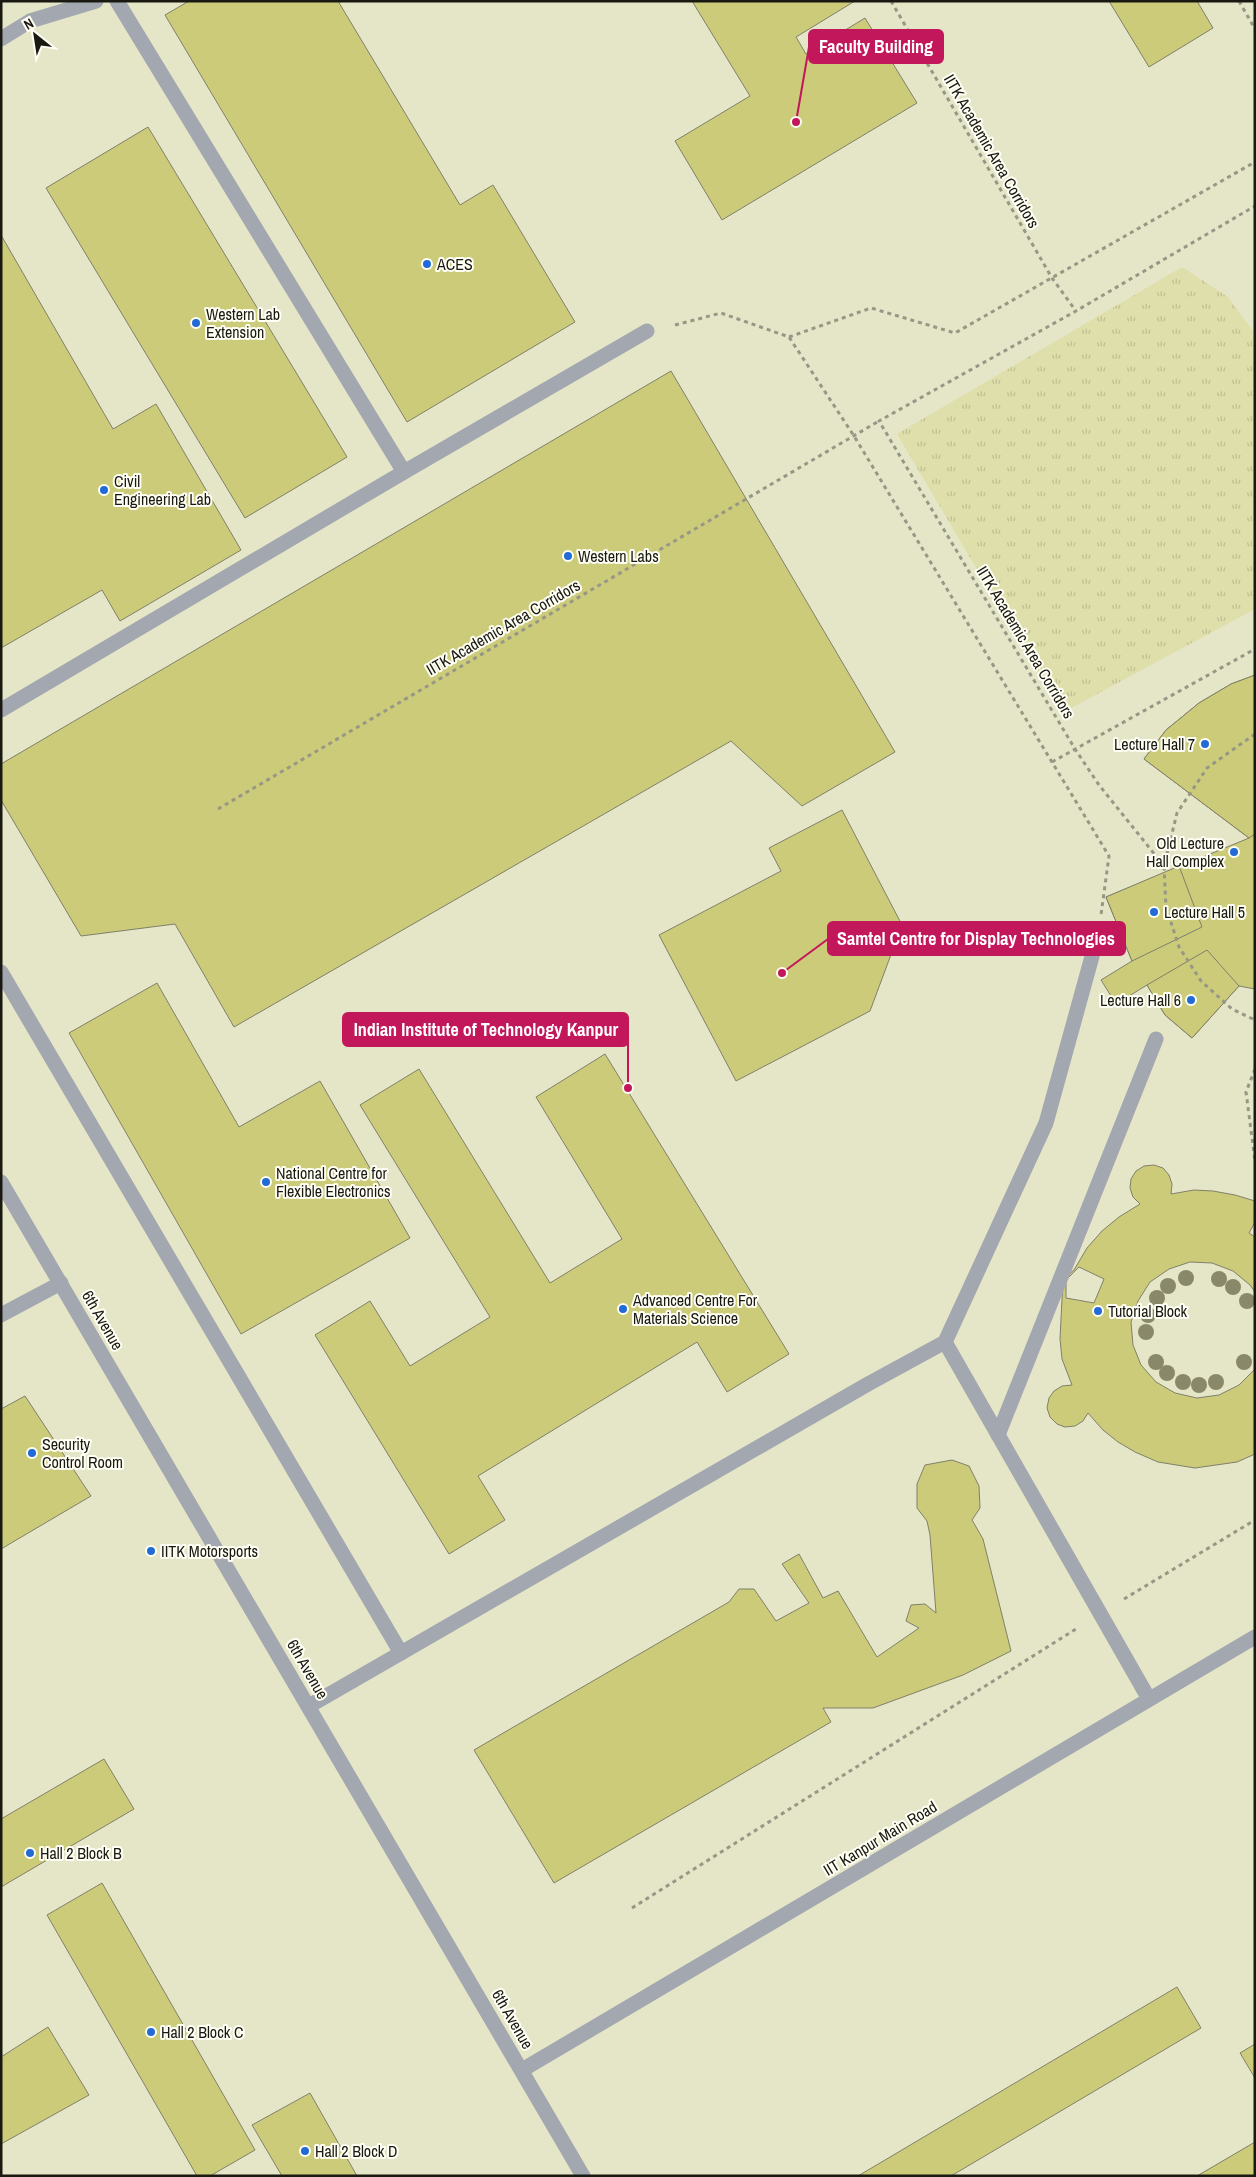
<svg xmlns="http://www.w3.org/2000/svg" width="1256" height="2177" font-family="'Archivo Narrow',sans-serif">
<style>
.built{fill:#e5e6c7}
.grass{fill:url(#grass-tufts)}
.building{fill:#cccb7a;stroke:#80806b;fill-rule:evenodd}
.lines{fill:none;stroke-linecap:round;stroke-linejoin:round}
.path{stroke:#979786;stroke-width:3;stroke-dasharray:4 4;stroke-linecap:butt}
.minor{stroke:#a2a7b0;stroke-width:15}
.tree{fill:#89896a}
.poi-dot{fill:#226ad5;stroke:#fffff5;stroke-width:2}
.labels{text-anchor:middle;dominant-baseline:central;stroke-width:4;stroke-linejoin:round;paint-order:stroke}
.street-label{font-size:16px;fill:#191911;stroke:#fffff5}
.poi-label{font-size:16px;fill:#191911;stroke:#fffff5;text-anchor:start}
.leader{fill:none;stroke:#c2185b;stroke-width:2}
.callout-dot{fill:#c2185b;stroke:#fffff5;stroke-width:2}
.callout{fill:#c2185b;stroke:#c2185b;stroke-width:2}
.callout-label{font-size:18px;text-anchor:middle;font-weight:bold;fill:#fff}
</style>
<defs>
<pattern id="grass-tufts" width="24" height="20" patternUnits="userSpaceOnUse" patternTransform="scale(1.25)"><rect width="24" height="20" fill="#dfdfab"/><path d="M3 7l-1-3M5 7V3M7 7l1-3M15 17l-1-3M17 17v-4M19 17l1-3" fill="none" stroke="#bfbf92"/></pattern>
</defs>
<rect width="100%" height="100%" fill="#f2f3db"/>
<!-- built -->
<rect class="built" x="1" y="1" width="1254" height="2175"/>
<!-- grass -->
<polygon class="grass" points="1182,267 1228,297 1255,334 1255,609 1062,713 897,434"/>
<!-- building -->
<g class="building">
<polygon points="189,1 338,1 460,205 493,185 575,322 407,422 165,15"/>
<polygon points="692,1 855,1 796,37 806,54 865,18 917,103 722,220 675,141 750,96"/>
<polygon points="1109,1 1197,1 1213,28 1149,67"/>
<polygon points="148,127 347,457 245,518 46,188"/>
<polygon points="1,235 113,429 156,404 241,550 120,621 102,590 1,648"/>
<polygon points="671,371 895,752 802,806 731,741 234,1027 175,924 81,936 1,800 1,764"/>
<polygon points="1255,675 1255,989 1239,986 1192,1038 1165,1015 1147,985 1116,1004 1101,980 1132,961 1106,897 1249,838 1144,759 1166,730 1199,703 1231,684"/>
<polygon points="1255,675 1255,834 1249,838 1144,759 1166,730 1199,703 1231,684"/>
<polygon points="842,810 902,925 870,1011 736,1081 659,935 781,871 769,848"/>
<polygon points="1179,866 1202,927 1132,961 1106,897"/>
<polygon points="1207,950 1239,986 1192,1038 1165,1015 1147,985"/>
<polygon points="157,983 239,1127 320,1081 410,1238 241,1334 69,1033"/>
<polygon points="605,1054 789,1354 727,1392 697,1342 478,1476 505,1520 449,1554 315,1335 370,1301 410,1366 490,1317 360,1105 419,1069 550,1283 622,1239 536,1097"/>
<path d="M1154,1165L1163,1168L1169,1175L1172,1184L1171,1194L1194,1190L1213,1191L1235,1195L1255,1201V1222L1249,1233L1255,1237V1292L1250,1285L1233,1271L1212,1263L1190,1262L1169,1269L1150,1282L1138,1301L1131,1322L1133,1345L1141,1365L1156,1382L1175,1393L1197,1398L1219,1395L1239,1385L1255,1369V1454L1237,1462L1195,1468L1158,1462L1135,1452L1118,1442L1103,1430L1088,1413L1083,1421L1075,1426L1065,1427L1057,1424L1050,1417L1047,1408L1049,1398L1054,1391L1062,1386L1072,1385L1062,1359L1060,1339L1063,1279L1074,1270L1087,1248L1102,1231L1119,1217L1140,1204L1133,1197L1130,1188L1131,1179L1136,1171L1144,1166ZM1079,1267L1104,1279L1094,1303L1066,1298V1280Z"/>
<polygon points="25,1396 91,1496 1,1549 1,1409"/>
<polygon points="952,1460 969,1466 979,1486 980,1508 972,1520 983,1539 1011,1651 963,1675 873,1708 823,1708 831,1722 554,1883 474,1750 729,1602 739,1589 754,1589 776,1621 809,1603 782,1564 799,1554 823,1598 838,1591 877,1657 919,1628 906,1621 911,1605 925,1604 936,1613 930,1535 927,1521 917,1508 917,1484 925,1465"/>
<polygon points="104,1759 134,1809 1,1887 1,1819"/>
<polygon points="102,1883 255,2150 210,2176 197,2176 47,1915"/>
<polygon points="1177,1987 1201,2028 951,2176 858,2176"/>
<polygon points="48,2027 89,2095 1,2144 1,2057"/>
<polygon points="1255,2044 1255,2078 1240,2053"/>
<polygon points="310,2093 357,2176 282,2176 252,2125"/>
<polygon points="1255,2142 1255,2176 1197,2176"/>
</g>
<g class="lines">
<!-- path -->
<g class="path">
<polyline points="891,1 1052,278 1076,311"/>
<polyline points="1239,1 1255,29"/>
<polyline points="675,325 721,313 789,337 854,436 1109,856 1101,915"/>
<polyline points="789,337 871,308 955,333 1255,162"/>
<polyline points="1255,734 1207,768 1177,813 1164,866 1166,907 1179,947 1201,981 1232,1009 1255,1020"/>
<polyline points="1052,762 1255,649"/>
<polyline points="218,809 879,421"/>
<polyline points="1164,866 1099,785 1075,749 879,421 1076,311 1255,206"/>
<polyline points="1255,1069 1246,1092 1255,1161"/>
<polyline points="1124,1599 1255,1520"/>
<polyline points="632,1908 1076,1629"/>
</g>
<!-- minor -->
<g class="minor">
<polyline points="117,1 404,472"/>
<polyline points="1,39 30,21 96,1"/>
<polyline points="1,710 404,472 647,331"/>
<polyline points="1,972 401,1653"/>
<polyline points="1,1182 583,2176"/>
<polyline points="1,1315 61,1283"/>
<polyline points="945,1342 1149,1699"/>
<polyline points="998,1435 1156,1039"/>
<polyline points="309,1706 868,1384 945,1342 1046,1123 1096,942"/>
<polyline points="522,2070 1255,1637"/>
</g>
</g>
<!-- trees -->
<g class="tree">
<circle cx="1186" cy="1278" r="8"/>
<circle cx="1219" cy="1279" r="8"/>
<circle cx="1168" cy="1286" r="8"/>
<circle cx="1233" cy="1287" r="8"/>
<circle cx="1157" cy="1298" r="8"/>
<circle cx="1247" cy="1301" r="8"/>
<circle cx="1148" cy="1315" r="8"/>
<circle cx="1146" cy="1332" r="8"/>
<circle cx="1156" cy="1362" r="8"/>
<circle cx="1244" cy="1362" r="8"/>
<circle cx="1167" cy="1373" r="8"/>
<circle cx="1183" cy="1382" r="8"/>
<circle cx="1216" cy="1382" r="8"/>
<circle cx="1199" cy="1385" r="8"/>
</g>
<!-- markers -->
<g class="poi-dot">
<circle cx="427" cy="264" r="5"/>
<circle cx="196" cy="323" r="5"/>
<circle cx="104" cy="490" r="5"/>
<circle cx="568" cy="556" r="5"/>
<circle cx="1205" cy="744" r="5"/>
<circle cx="1234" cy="852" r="5"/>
<circle cx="1154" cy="912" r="5"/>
<circle cx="1191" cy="1000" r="5"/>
<circle cx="266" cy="1182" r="5"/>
<circle cx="623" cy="1309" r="5"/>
<circle cx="1098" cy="1311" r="5"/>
<circle cx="32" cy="1453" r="5"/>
<circle cx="151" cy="1551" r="5"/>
<circle cx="30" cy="1853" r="5"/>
<circle cx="151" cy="2032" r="5"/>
<circle cx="305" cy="2151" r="5"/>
</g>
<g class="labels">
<!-- street labels -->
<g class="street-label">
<text transform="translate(992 151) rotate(60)">IITK Academic Area Corridors</text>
<text transform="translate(503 627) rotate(-30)">IITK Academic Area Corridors</text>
<text transform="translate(1026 642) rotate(59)">IITK Academic Area Corridors</text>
<text transform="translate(103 1320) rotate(60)">6th Avenue</text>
<text transform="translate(308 1669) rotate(60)">6th Avenue</text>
<text transform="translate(880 1838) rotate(-31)">IIT Kanpur Main Road</text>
<text transform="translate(513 2019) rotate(60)">6th Avenue</text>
</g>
<!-- poi labels -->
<g class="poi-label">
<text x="437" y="264">ACES</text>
<text x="206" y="314">Western Lab<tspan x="206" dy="18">Extension</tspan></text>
<text x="114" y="481">Civil<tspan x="114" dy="18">Engineering Lab</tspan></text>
<text x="578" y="556">Western Labs</text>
<text x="1195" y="744" text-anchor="end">Lecture Hall 7</text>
<text x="1224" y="843" text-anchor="end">Old Lecture<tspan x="1224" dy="18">Hall Complex</tspan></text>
<text x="1164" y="912">Lecture Hall 5</text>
<text x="1181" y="1000" text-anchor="end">Lecture Hall 6</text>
<text x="276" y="1173">National Centre for<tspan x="276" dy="18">Flexible Electronics</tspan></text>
<text x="633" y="1300">Advanced Centre For<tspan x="633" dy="18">Materials Science</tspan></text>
<text x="1108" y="1311">Tutorial Block</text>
<text x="42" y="1444">Security<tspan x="42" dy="18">Control Room</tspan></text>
<text x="161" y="1551">IITK Motorsports</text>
<text x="40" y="1853">Hall 2 Block B</text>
<text x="161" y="2032">Hall 2 Block C</text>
<text x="315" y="2151">Hall 2 Block D</text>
</g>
</g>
<!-- callouts -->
<path class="leader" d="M796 122L809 47M782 973L828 939M628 1088L628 1029"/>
<g class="callout-dot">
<circle cx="796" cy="122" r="5"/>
<circle cx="782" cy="973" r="5"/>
<circle cx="628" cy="1088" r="5"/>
</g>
<g class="callout">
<rect x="809" y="30" width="134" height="33" rx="5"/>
<rect x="828" y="922" width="297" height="33" rx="5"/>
<rect x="343" y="1013" width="285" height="33" rx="5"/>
</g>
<g class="callout-label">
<text x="876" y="53">Faculty Building</text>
<text x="976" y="945">Samtel Centre for Display Technologies</text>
<text x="486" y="1036">Indian Institute of Technology Kanpur</text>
</g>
<!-- border -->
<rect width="1256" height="2177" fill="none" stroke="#191911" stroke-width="5"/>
<!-- north arrow -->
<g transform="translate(35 35) rotate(330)" stroke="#fffff5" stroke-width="4" paint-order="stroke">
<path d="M0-4L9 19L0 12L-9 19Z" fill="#191911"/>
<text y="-8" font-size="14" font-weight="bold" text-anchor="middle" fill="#191911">N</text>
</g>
</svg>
